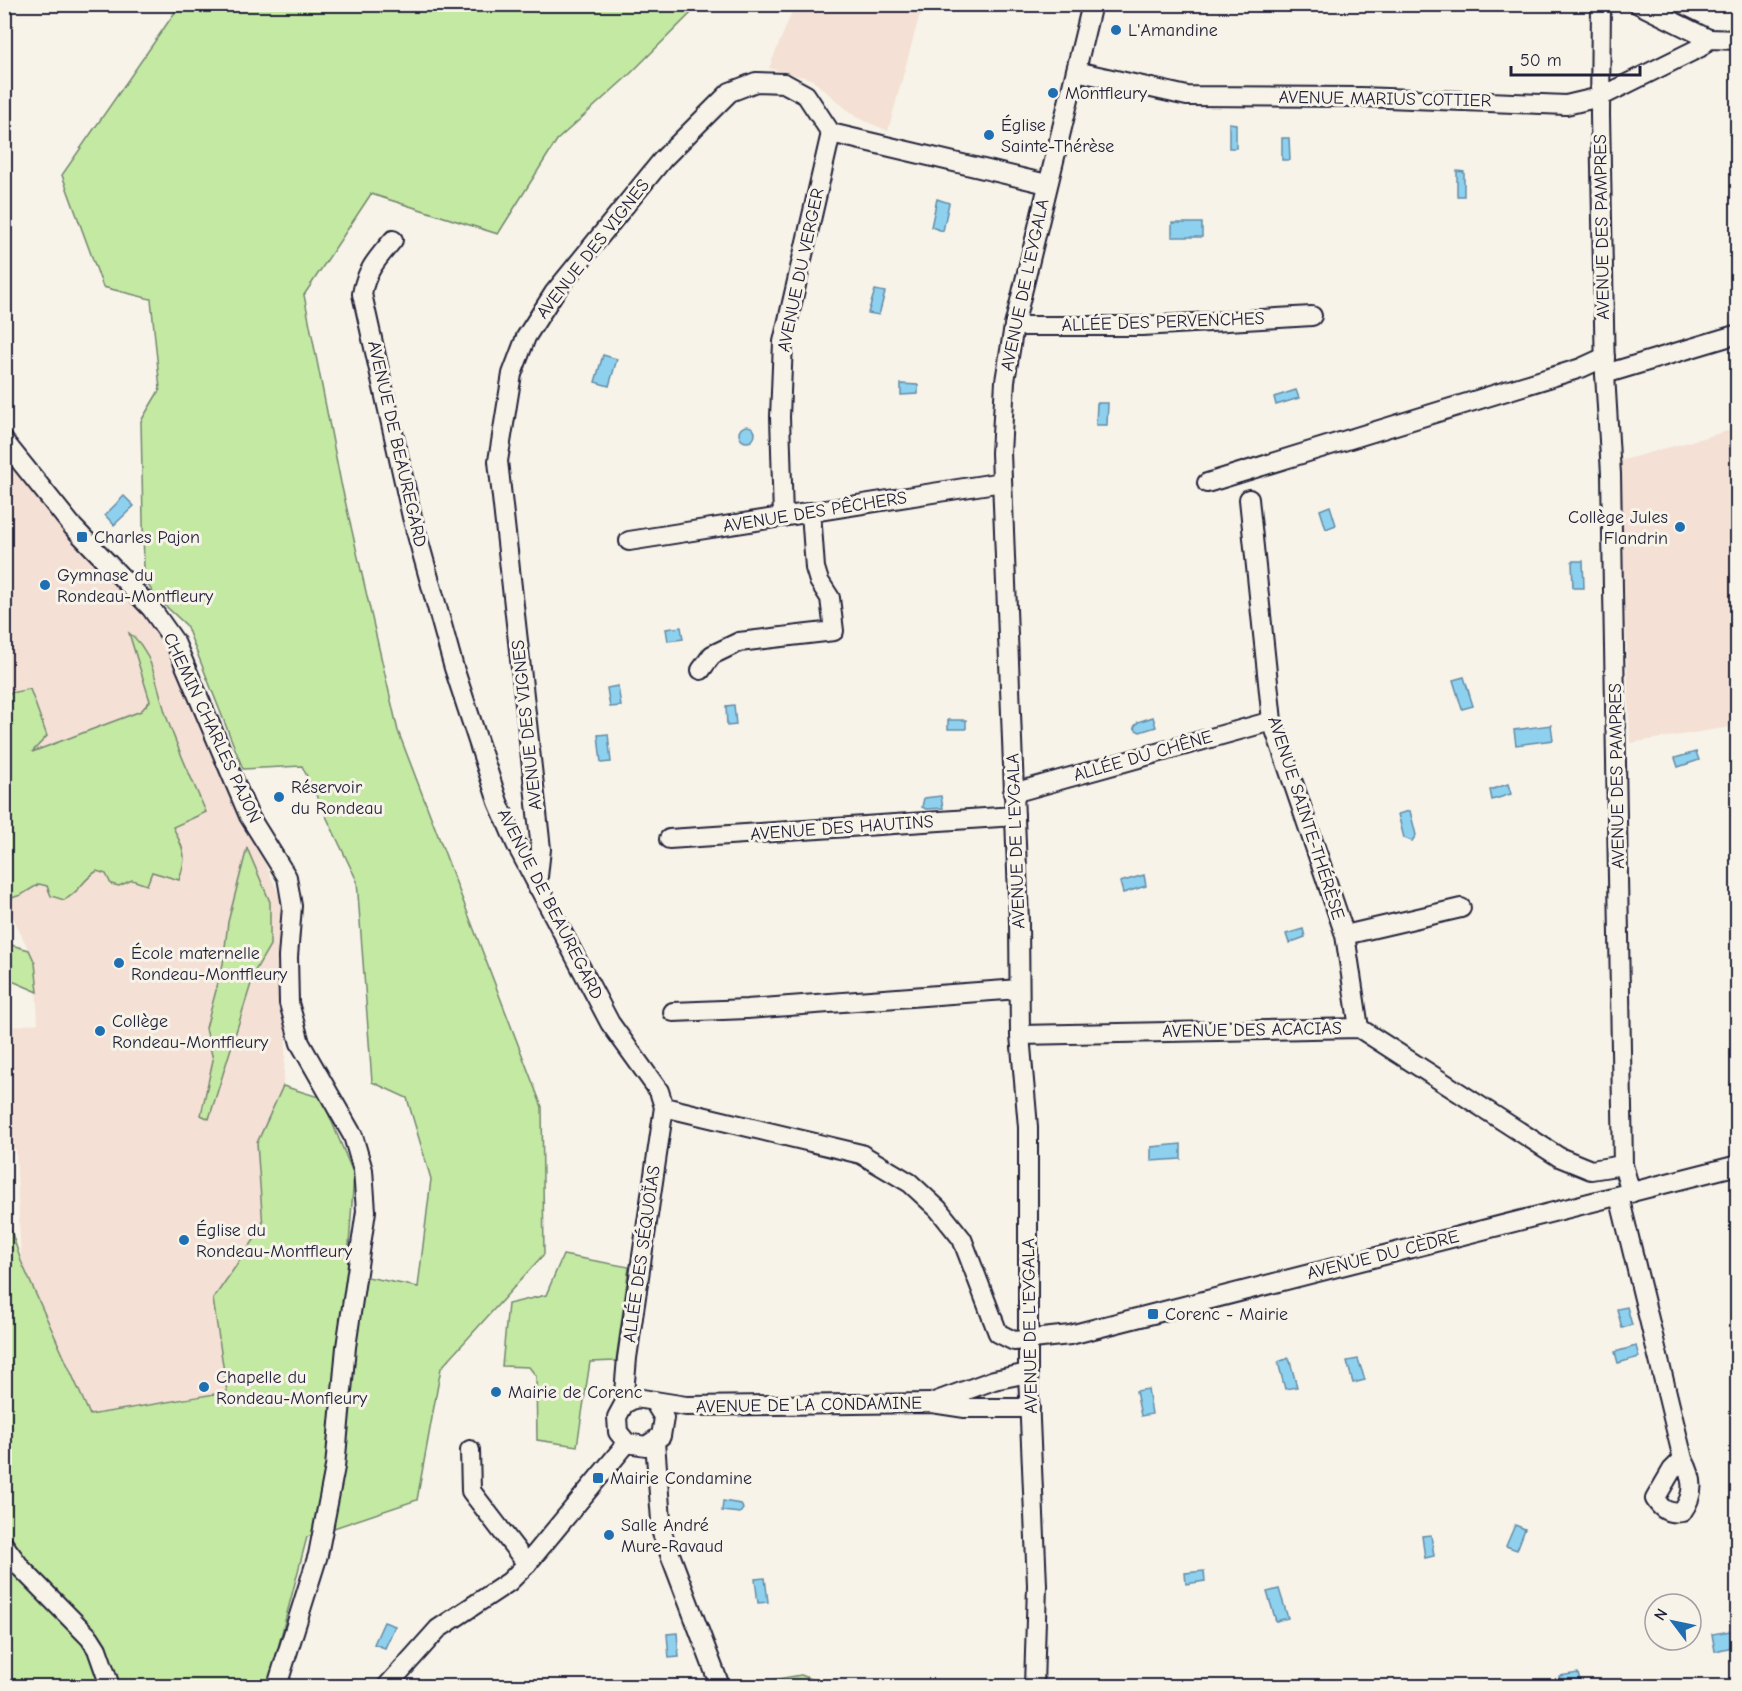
<svg xmlns="http://www.w3.org/2000/svg" width="1742" height="1691" font-family="'Comic Neue',sans-serif">
<style>
.built{fill:#f4e0d4}
.green{fill:#c4e9a3;stroke:#73866f;stroke-width:1.5}
.water{fill:#8ed1ef;stroke:#638ba7;stroke-width:1.5}
.lines{fill:none;stroke-linecap:round;stroke-linejoin:round}
.stream{stroke:#638ba7;stroke-width:5}
.minor-casing{stroke:#22223b;stroke-width:22}
.minor{stroke:#f7f3e8;stroke-width:18}
.poi-dot{fill:#1f6fb2;stroke:#f7f3e8;stroke-width:2}
.labels{text-anchor:middle;dominant-baseline:central;stroke-width:6;stroke-linejoin:round;paint-order:stroke}
.poi-label{font-size:18px;fill:#22223b;stroke:#f7f3e8;text-anchor:start}
.street-label{font-size:18px;fill:#22223b;stroke:#f7f3e8}
</style>
<rect width="100%" height="100%" fill="#f7f3e8"/>
<filter id="ink" filterUnits="userSpaceOnUse"><feTurbulence type="fractalNoise" baseFrequency=".0167" numOctaves="2"/><feDisplacementMap in="SourceGraphic" scale="12" xChannelSelector="R" yChannelSelector="G"/><feConvolveMatrix kernelMatrix="1 2 1 2 8 2 1 2 1" color-interpolation-filters="sRGB"/></filter>
<g filter="url(#ink)">
<!-- built -->
<g class="built">
<polygon points="795,5 929,5 919,17 888,131 856,117 811,79 769,68"/>
<polygon points="1731,407 1738,407 1737,726 1630,743 1620,461 1728,431"/>
<polygon points="5,459 148,614 173,652 279,895 284,918 282,997 286,1041 283,1086 257,1143 263,1227 213,1299 227,1392 90,1415 21,1261 16,1149 5,1150 5,1028 38,1023 35,963 5,901"/>
</g>
<!-- green -->
<g class="green">
<polygon points="180,5 699,5 630,74 557,140 498,234 371,194 304,295 341,483 398,731 542,1107 544,1254 441,1368 417,1500 307,1537 268,1686 5,1686 4,1209 21,1261 90,1415 227,1392 213,1299 263,1227 257,1143 283,1086 322,1098 354,1175 347,1273 418,1287 431,1179 407,1098 372,1082 357,881 302,766 243,769 186,625 156,597 148,585 144,571 141,421 160,389 151,299 103,287 62,175"/>
<path d="M129,633C154,650 158,694 168,721C179,752 193,782 206,812L173,827C184,850 188,855 179,880L152,872L147,885L132,880L119,886L111,884L106,874L97,871C82,880 79,893 64,900L51,896L47,886L39,884L21,895L5,900V855L11,854L4,839L5,694L30,689L47,736L32,752L141,711L150,701Z"/>
<polygon points="247,848 270,902 270,945 255,971 209,1119 201,1115 213,1060 206,1028 223,964 228,922"/>
<polygon points="4,943 29,950 35,963 38,992 5,978"/>
<polygon points="563,1255 629,1267 616,1361 590,1362 577,1446 537,1440 536,1376 529,1367 502,1366 508,1304 546,1295"/>
<polygon points="801,1675 830,1686 734,1686 742,1685"/>
</g>
<!-- water -->
<g class="water">
<polygon points="1229,123 1236,124 1236,148 1229,148"/>
<polygon points="1282,138 1289,138 1290,160 1282,160"/>
<polygon points="1457,171 1464,172 1464,196 1457,196"/>
<polygon points="937,199 949,203 943,231 931,227"/>
<rect x="1172" y="223" width="30" height="14"/>
<polygon points="875,290 885,292 879,315 868,313"/>
<polygon points="603,355 617,359 609,386 595,382"/>
<polygon points="901,384 918,385 918,394 901,395"/>
<polygon points="1296,390 1299,398 1276,405 1274,397"/>
<polygon points="1097,403 1108,403 1107,425 1096,425"/>
<circle cx="747" cy="434" r="8"/>
<polygon points="124,496 134,506 114,525 105,515"/>
<polygon points="1330,506 1336,525 1326,529 1320,510"/>
<polygon points="1572,561 1583,561 1584,588 1573,588"/>
<polygon points="681,627 683,639 668,641 666,629"/>
<polygon points="1464,677 1473,706 1462,709 1453,680"/>
<polygon points="618,686 621,706 610,707 607,688"/>
<polygon points="734,705 736,725 727,726 726,706"/>
<polygon points="1153,717 1156,727 1140,732 1136,730 1134,727 1138,722"/>
<rect x="948" y="720" width="18" height="9"/>
<polygon points="1551,725 1553,740 1516,745 1514,730"/>
<polygon points="608,734 611,762 601,763 598,735"/>
<polygon points="1696,752 1699,760 1678,767 1675,758"/>
<polygon points="1508,784 1511,794 1492,800 1490,790"/>
<polygon points="941,796 943,808 926,809 922,807 924,798"/>
<polygon points="1410,811 1416,835 1412,841 1404,838 1398,814"/>
<polygon points="1144,875 1146,886 1123,893 1120,882"/>
<polygon points="1303,929 1305,937 1289,943 1286,934"/>
<polygon points="1181,1144 1181,1159 1151,1161 1151,1147"/>
<polygon points="1627,1307 1632,1325 1622,1328 1617,1309"/>
<polygon points="1636,1346 1639,1357 1618,1363 1615,1352"/>
<polygon points="1289,1358 1297,1387 1285,1389 1278,1362"/>
<polygon points="1358,1359 1365,1380 1353,1383 1347,1361"/>
<polygon points="1148,1389 1152,1414 1141,1416 1136,1391"/>
<polygon points="723,1501 741,1504 743,1509 740,1513 722,1511"/>
<polygon points="1515,1525 1525,1529 1517,1550 1506,1546"/>
<polygon points="1431,1535 1434,1556 1425,1558 1422,1536"/>
<polygon points="1204,1571 1205,1581 1186,1584 1185,1573"/>
<polygon points="765,1578 768,1602 758,1603 755,1579"/>
<polygon points="1279,1589 1288,1618 1276,1621 1267,1592"/>
<polygon points="384,1622 395,1626 385,1648 374,1644"/>
<polygon points="1737,1630 1737,1646 1715,1651 1712,1634"/>
<polygon points="677,1633 679,1657 669,1658 667,1634"/>
<polygon points="1578,1673 1581,1684 1561,1686 1559,1676"/>
</g>
<g class="lines">
<!-- stream -->
<polyline class="stream" points="4,1667 9,1686"/>
<defs>
<g id="minor">
<polyline points="1601,4 1600,115 1605,374 1611,474 1623,1165 1631,1193"/>
<polyline points="1638,4 1709,39"/>
<polyline points="1076,71 1187,96 1361,97 1566,105 1600,97 1699,48 1709,39 1738,40"/>
<path d="M393,240C378,258 366,270 362,294L412,517L454,668L498,802L516,844L610,1023L659,1091L664,1107L627,1358L624,1393L627,1402"/>
<polyline points="1014,326 1142,326 1312,316"/>
<polyline points="1605,374 1738,334"/>
<polyline points="4,441 73,527 151,608 175,642 249,816 287,877 292,906 288,957 289,1003 300,1043 353,1136 363,1170 366,1211 346,1347 335,1467 318,1555 277,1686"/>
<polyline points="1207,483 1581,368 1605,357"/>
<polyline points="1249,499 1272,721 1345,935 1359,1028"/>
<polyline points="783,517 780,417 783,342 831,133"/>
<polyline points="629,541 1002,482"/>
<polyline points="701,670 712,655 739,642 834,631 830,598 819,581 815,568 811,512"/>
<polyline points="1013,793 1272,721"/>
<polyline points="669,839 1015,816"/>
<polyline points="537,886 541,849 498,461 512,374 526,337 554,293 663,159 730,92 756,82 784,83 806,95 831,133 1047,184"/>
<polyline points="1345,935 1461,908"/>
<polyline points="673,1012 747,1009 1019,989"/>
<polyline points="1020,1035 1359,1028 1559,1157 1591,1170 1623,1165"/>
<polyline points="664,1107 861,1154 910,1183 938,1209 962,1239 998,1333 1014,1341 1070,1335 1738,1165"/>
<path d="M1619,1196L1683,1459L1672,1470L1655,1499C1662,1510 1669,1514 1682,1512C1695,1494 1694,1479 1683,1459"/>
<polyline points="654,1402 664,1418 661,1436 646,1446 627,1443 618,1432 617,1417 624,1404 636,1398 686,1406 932,1403 965,1408 1030,1408"/>
<polyline points="934,1402 994,1380 1028,1373"/>
<polyline points="655,1442 662,1533 720,1686"/>
<polyline points="470,1450 471,1491 527,1564"/>
<polyline points="4,1545 21,1568 90,1638 97,1649 110,1686"/>
<polyline points="387,1686 438,1629 509,1582 527,1564 627,1443"/>
<polyline points="1034,1686 1037,1585 1028,1373 1028,1127 1020,1035 1019,922 1001,453 1005,381 1014,326 1092,4"/>
</g>
</defs>
<!-- minor casing -->
<use href="#minor" class="minor-casing"/>
<!-- minor -->
<use href="#minor" class="minor"/>
</g>
</g>
<!-- markers -->
<g class="poi-dot">
<circle cx="1116" cy="30" r="6"/>
<circle cx="1053" cy="93" r="6"/>
<circle cx="989" cy="135" r="6"/>
<circle cx="1680" cy="527" r="6"/>
<rect x="76" y="531" width="12" height="12" rx="3"/>
<circle cx="45" cy="585" r="6"/>
<circle cx="279" cy="797" r="6"/>
<circle cx="119" cy="963" r="6"/>
<circle cx="100" cy="1031" r="6"/>
<circle cx="184" cy="1240" r="6"/>
<rect x="1147" y="1308" width="12" height="12" rx="3"/>
<circle cx="204" cy="1387" r="6"/>
<circle cx="496" cy="1392" r="6"/>
<rect x="592" y="1472" width="12" height="12" rx="3"/>
<circle cx="609" cy="1535" r="6"/>
</g>
<g class="labels">
<!-- poi labels -->
<g class="poi-label">
<text x="1128" y="30">L'Amandine</text>
<text x="1065" y="93">Montfleury</text>
<text x="1001" y="125">Église<tspan x="1001" dy="21">Sainte-Thérèse</tspan></text>
<text x="1668" y="517" text-anchor="end">Collège Jules<tspan x="1668" dy="21">Flandrin</tspan></text>
<text x="94" y="537">Charles Pajon</text>
<text x="57" y="575">Gymnase du<tspan x="57" dy="21">Rondeau-Montfleury</tspan></text>
<text x="291" y="787">Réservoir<tspan x="291" dy="21">du Rondeau</tspan></text>
<text x="131" y="953">École maternelle<tspan x="131" dy="21">Rondeau-Montfleury</tspan></text>
<text x="112" y="1021">Collège<tspan x="112" dy="21">Rondeau-Montfleury</tspan></text>
<text x="196" y="1230">Église du<tspan x="196" dy="21">Rondeau-Montfleury</tspan></text>
<text x="1165" y="1314">Corenc - Mairie</text>
<text x="216" y="1377">Chapelle du<tspan x="216" dy="21">Rondeau-Monfleury</tspan></text>
<text x="508" y="1392">Mairie de Corenc</text>
<text x="610" y="1478">Mairie Condamine</text>
<text x="621" y="1525">Salle André<tspan x="621" dy="21">Mure-Ravaud</tspan></text>
</g>
<!-- street labels -->
<g class="street-label">
<text transform="translate(1385 99) rotate(1)">AVENUE MARIUS COTTIER</text>
<text transform="translate(1602 227) rotate(-91)">AVENUE DES PAMPRES</text>
<text transform="translate(593 249) rotate(-52)">AVENUE DES VIGNES</text>
<text transform="translate(801 270) rotate(-78)">AVENUE DU VERGER</text>
<text transform="translate(1025 285) rotate(-78)">AVENUE DE L'EYGALA</text>
<text transform="translate(1163 322) rotate(-2)">ALLÉE DES PERVENCHES</text>
<text transform="translate(397 444) rotate(77)">AVENUE DE BEAUREGARD</text>
<text transform="translate(815 512) rotate(-9)">AVENUE DES PÊCHERS</text>
<text transform="translate(527 725) rotate(-96)">AVENUE DES VIGNES</text>
<text transform="translate(212 728) rotate(65)">CHEMIN CHARLES PAJON</text>
<text transform="translate(1143 756) rotate(-16)">ALLÉE DU CHÊNE</text>
<text transform="translate(1617 776) rotate(-91)">AVENUE DES PAMPRES</text>
<text transform="translate(1306 818) rotate(72)">AVENUE SAINTE-THÉRÈSE</text>
<text transform="translate(842 828) rotate(-4)">AVENUE DES HAUTINS</text>
<text transform="translate(1016 841) rotate(-92)">AVENUE DE L'EYGALA</text>
<text transform="translate(550 904) rotate(63)">AVENUE DE BEAUREGARD</text>
<text transform="translate(1252 1030) rotate(-1)">AVENUE DES ACACIAS</text>
<text transform="translate(642 1254) rotate(-82)">ALLÉE DES SÉQUOÏAS</text>
<text transform="translate(1383 1255) rotate(-14)">AVENUE DU CÈDRE</text>
<text transform="translate(1030 1326) rotate(-91)">AVENUE DE L'EYGALA</text>
<text transform="translate(809 1405) rotate(-1)">AVENUE DE LA CONDAMINE</text>
</g>
</g>
<!-- margin -->
<rect width="1742" height="1691" fill="none" stroke="#f7f3e8" stroke-width="24"/>
<rect x="12" y="12" width="1718" height="1667" fill="none" stroke="#22223b" stroke-width="2" filter="url(#ink)"/>
<!-- north arrow -->
<g transform="translate(1673 1622) rotate(302)"><circle r="28" fill="#f7f3e8" stroke="#a29fa3" stroke-width="1.5"/>
<path d="M0-4.5L10 22L0 15L-10 22Z" fill="#1f6fb2"/>
<text y="-9" font-size="16" font-weight="bold" text-anchor="middle" fill="#22223b">N</text>
</g>
<!-- scale -->
<path d="M1511 66v9h129v-9" fill="none" stroke="#22223b" stroke-width="3"/>
<text x="1520" y="66" font-size="18" fill="#22223b" stroke="#f7f3e8" stroke-width="4.5" paint-order="stroke">50 m</text>
</svg>
